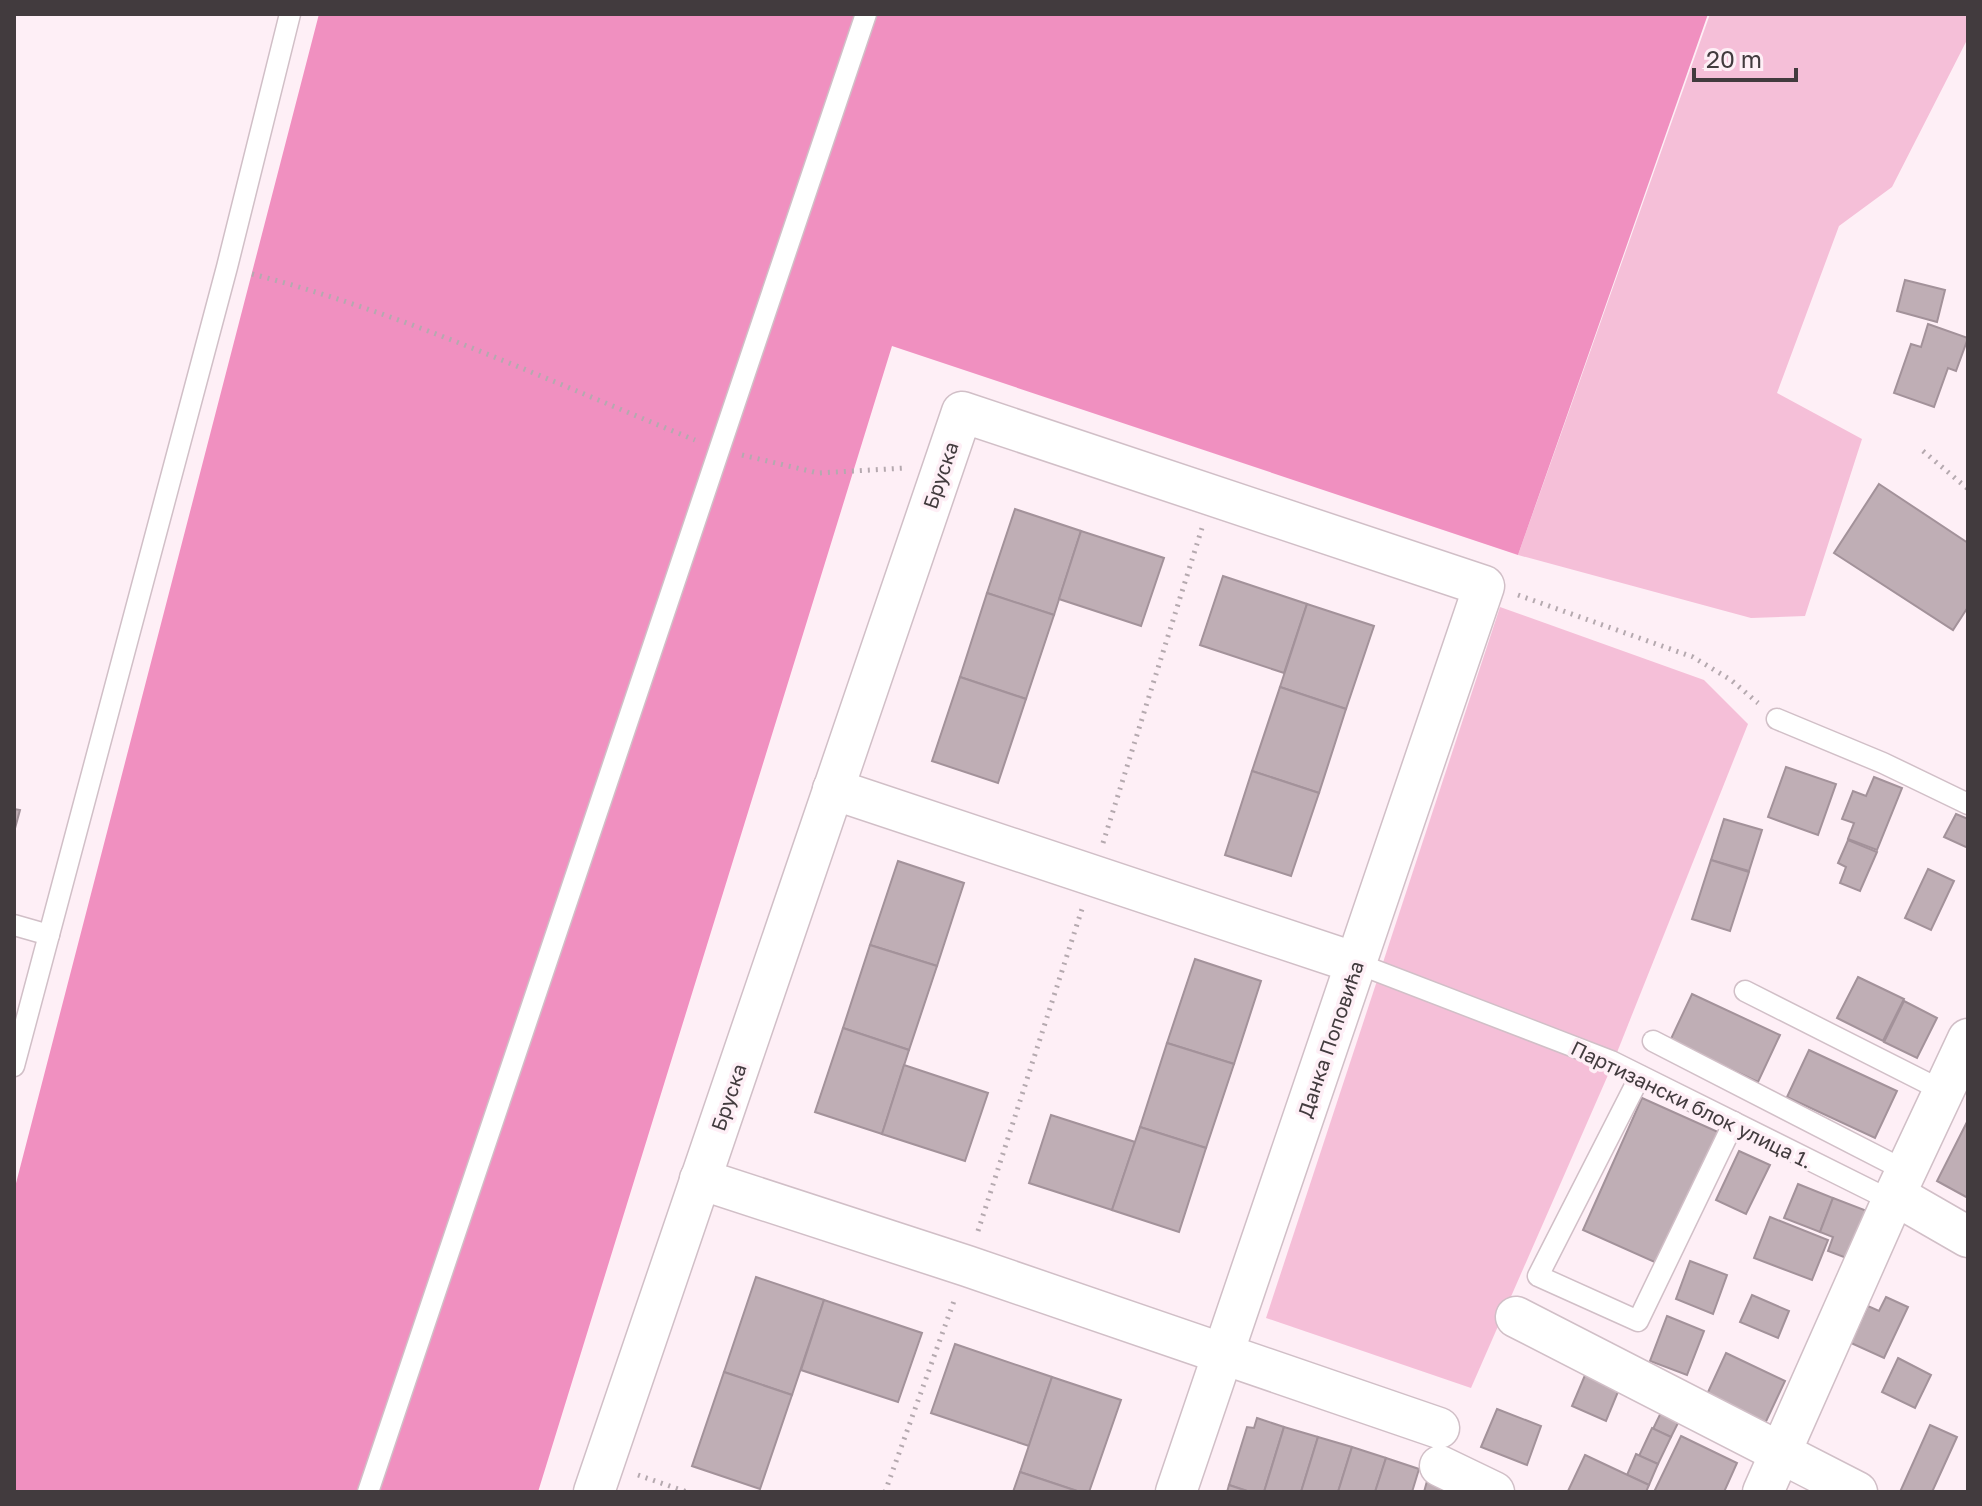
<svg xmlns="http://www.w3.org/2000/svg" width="1982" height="1506" font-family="'Golos Text',sans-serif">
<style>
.green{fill:#f5bfd8}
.forest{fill:#f090c0}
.building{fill:#bfaeb5;stroke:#a3929a;stroke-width:2}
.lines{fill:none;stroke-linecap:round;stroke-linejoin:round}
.service-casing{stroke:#d1bfc7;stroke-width:23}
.minor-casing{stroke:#d1bfc7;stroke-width:43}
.path{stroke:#b5a9af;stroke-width:5;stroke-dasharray:2 6;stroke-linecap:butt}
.service{stroke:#fff;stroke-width:20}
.minor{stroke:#fff;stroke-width:40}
.labels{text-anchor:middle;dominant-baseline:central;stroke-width:7;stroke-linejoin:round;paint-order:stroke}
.street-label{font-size:20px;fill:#423b3e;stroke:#feeff6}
</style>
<rect width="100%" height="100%" fill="#feeff6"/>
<!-- green -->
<g class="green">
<polygon points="1710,14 1968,14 1968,38 1892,187 1839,226 1777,393 1862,439 1805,616 1751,618 1518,555"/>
<polygon points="1500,607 1704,680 1748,724 1608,1075 1471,1388 1266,1318"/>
</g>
<!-- forest -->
<polygon class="forest" points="319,14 1708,14 1518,555 892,346 538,1492 14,1492 14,1191"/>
<!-- building -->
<g class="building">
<polygon points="1905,280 1945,290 1937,322 1897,311"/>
<polygon points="1928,324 1968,338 1956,371 1948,368 1934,407 1894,393 1911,344 1921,347"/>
<polygon points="1879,484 1968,543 1968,607 1953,630 1834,553"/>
<polygon points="1015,509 1081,531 1054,615 987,593"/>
<polygon points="1081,531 1164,558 1141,626 1059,599"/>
<polygon points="1223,576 1307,604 1284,673 1200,645"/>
<polygon points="987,593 1054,615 1026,699 960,677"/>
<polygon points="1307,604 1374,626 1346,709 1280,687"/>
<polygon points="960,677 1026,699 998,783 932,761"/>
<polygon points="1280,687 1346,709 1319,793 1252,771"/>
<polygon points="1786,767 1836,784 1818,835 1768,817"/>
<polygon points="1252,771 1319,793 1291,876 1225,855"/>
<polygon points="1874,777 1902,788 1877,850 1848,839 1854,823 1842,819 1853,791 1866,796"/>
<polygon points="14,809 20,810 14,832"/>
<polygon points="1956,814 1968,819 1968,848 1944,837"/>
<polygon points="1724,819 1762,830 1749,871 1711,860"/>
<polygon points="1848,840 1877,852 1860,891 1840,883 1846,867 1838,863"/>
<polygon points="1711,860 1749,872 1730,931 1692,919"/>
<polygon points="898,861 964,883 937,966 870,945"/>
<polygon points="1928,869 1954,881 1931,930 1905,918"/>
<polygon points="870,945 937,966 909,1050 843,1028"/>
<polygon points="1195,959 1261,981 1234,1064 1167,1043"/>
<polygon points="1858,977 1904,999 1883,1041 1837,1018"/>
<polygon points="1692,994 1780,1035 1758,1082 1670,1041"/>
<polygon points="1904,1001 1937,1018 1917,1058 1884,1042"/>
<polygon points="843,1028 909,1050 882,1134 815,1112"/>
<polygon points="1167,1043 1234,1064 1206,1148 1140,1127"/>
<polygon points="1809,1050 1897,1091 1875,1138 1787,1097"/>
<polygon points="904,1065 988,1093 965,1161 882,1134"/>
<polygon points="1642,1098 1718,1132 1659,1264 1583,1230"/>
<polygon points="1051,1115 1135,1142 1112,1210 1029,1183"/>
<polygon points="1968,1120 1968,1198 1937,1181"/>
<polygon points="1140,1127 1206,1148 1179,1232 1112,1210"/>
<polygon points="1739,1151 1770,1165 1746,1214 1716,1200"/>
<polygon points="1798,1184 1833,1198 1820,1232 1784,1218"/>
<polygon points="1833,1198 1867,1211 1849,1259 1828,1251 1833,1237 1820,1232"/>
<polygon points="1770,1217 1828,1240 1812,1280 1754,1258"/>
<polygon points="1690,1261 1727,1275 1713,1314 1676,1299"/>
<polygon points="756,1277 824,1300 792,1395 724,1372"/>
<polygon points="1752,1295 1789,1311 1778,1338 1740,1322"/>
<polygon points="1886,1297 1908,1307 1884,1358 1851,1343 1868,1306 1879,1311"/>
<polygon points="824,1300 922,1333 898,1402 801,1370"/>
<polygon points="1667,1316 1704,1331 1687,1375 1650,1361"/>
<polygon points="955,1344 1052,1377 1029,1446 931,1413"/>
<polygon points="1726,1353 1785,1381 1762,1430 1703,1403"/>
<polygon points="1898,1358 1931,1375 1915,1408 1882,1392"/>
<polygon points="1588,1368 1622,1382 1606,1421 1572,1406"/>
<polygon points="724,1372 792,1395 760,1489 692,1466"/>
<polygon points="1052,1377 1121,1400 1089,1492 1080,1492 1020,1472"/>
<polygon points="1667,1400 1685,1409 1671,1437 1653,1429"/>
<polygon points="1497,1409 1541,1426 1527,1465 1481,1447"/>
<polygon points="1257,1418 1284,1427 1264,1492 1250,1492 1229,1485 1247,1427 1254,1428"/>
<polygon points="1930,1425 1957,1437 1932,1492 1900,1492"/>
<polygon points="1284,1427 1318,1437 1301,1492 1264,1492"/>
<polygon points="1652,1428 1671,1437 1658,1464 1639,1456"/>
<polygon points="1681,1436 1737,1463 1724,1492 1654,1492"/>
<polygon points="1318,1437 1352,1447 1338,1492 1301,1492"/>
<polygon points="1352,1447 1386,1458 1375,1492 1338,1492"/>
<polygon points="1636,1454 1658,1464 1649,1485 1627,1475"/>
<polygon points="1585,1455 1649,1485 1646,1492 1568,1491"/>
<polygon points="1386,1458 1419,1469 1412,1492 1375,1492"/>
<polygon points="1020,1472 1080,1492 1013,1492"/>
<polygon points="1429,1474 1468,1492 1424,1492"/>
<polygon points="1229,1485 1250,1492 1227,1492"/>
</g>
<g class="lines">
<defs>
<g id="service">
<polyline points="1777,719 1883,763 1968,804"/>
<polyline points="14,925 49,935"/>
<polyline points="1356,963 1611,1061 1892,1201"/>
<polyline points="1745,991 1943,1091"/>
<polyline points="1653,1041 1906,1171"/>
<polyline points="14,1066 227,267 290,14"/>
<polyline points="1640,1076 1538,1276 1638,1321 1734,1122"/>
<polyline points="368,1492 866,14"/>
</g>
<g id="minor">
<polyline points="833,789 1356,963"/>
<polyline points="700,1179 967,1266 1439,1428"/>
<polyline points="1895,1195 1968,1237"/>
<polyline points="1516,1317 1857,1492"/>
<polyline points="1440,1466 1494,1492"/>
<polyline points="594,1492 962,412 1484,586 1176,1492"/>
<polyline points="1763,1492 1892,1201 1968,1039"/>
</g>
</defs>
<!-- service casing -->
<use href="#service" class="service-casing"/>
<!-- minor casing -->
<use href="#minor" class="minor-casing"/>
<!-- path -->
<g class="path">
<path d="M252,274C404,313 549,381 695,440"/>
<polyline points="1923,451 1968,489"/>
<polyline points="742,455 818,473 906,468"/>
<polyline points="1518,595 1693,657 1731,680 1758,703"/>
<polyline points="1103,843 1202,528"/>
<polyline points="978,1231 1082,909"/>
<polyline points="638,1475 687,1492"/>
<polyline points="885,1492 954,1301"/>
</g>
<!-- service -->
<use href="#service" class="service"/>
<!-- minor -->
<use href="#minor" class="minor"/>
</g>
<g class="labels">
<!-- street labels -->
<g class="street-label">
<text transform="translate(940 475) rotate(-71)">Бруска</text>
<text transform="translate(1330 1039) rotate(-71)">Данка Поповића</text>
<text transform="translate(728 1097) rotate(-71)">Бруска</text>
<text transform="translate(1692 1104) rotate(26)">Партизански блок улица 1.</text>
</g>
</g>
<!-- border -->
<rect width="1982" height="1506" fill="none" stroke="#423b3e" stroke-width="32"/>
<!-- scale -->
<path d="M1694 68v12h102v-12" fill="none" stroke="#423b3e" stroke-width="4"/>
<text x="1706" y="68" font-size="24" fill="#423b3e" stroke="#feeff6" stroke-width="6" paint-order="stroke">20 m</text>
</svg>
